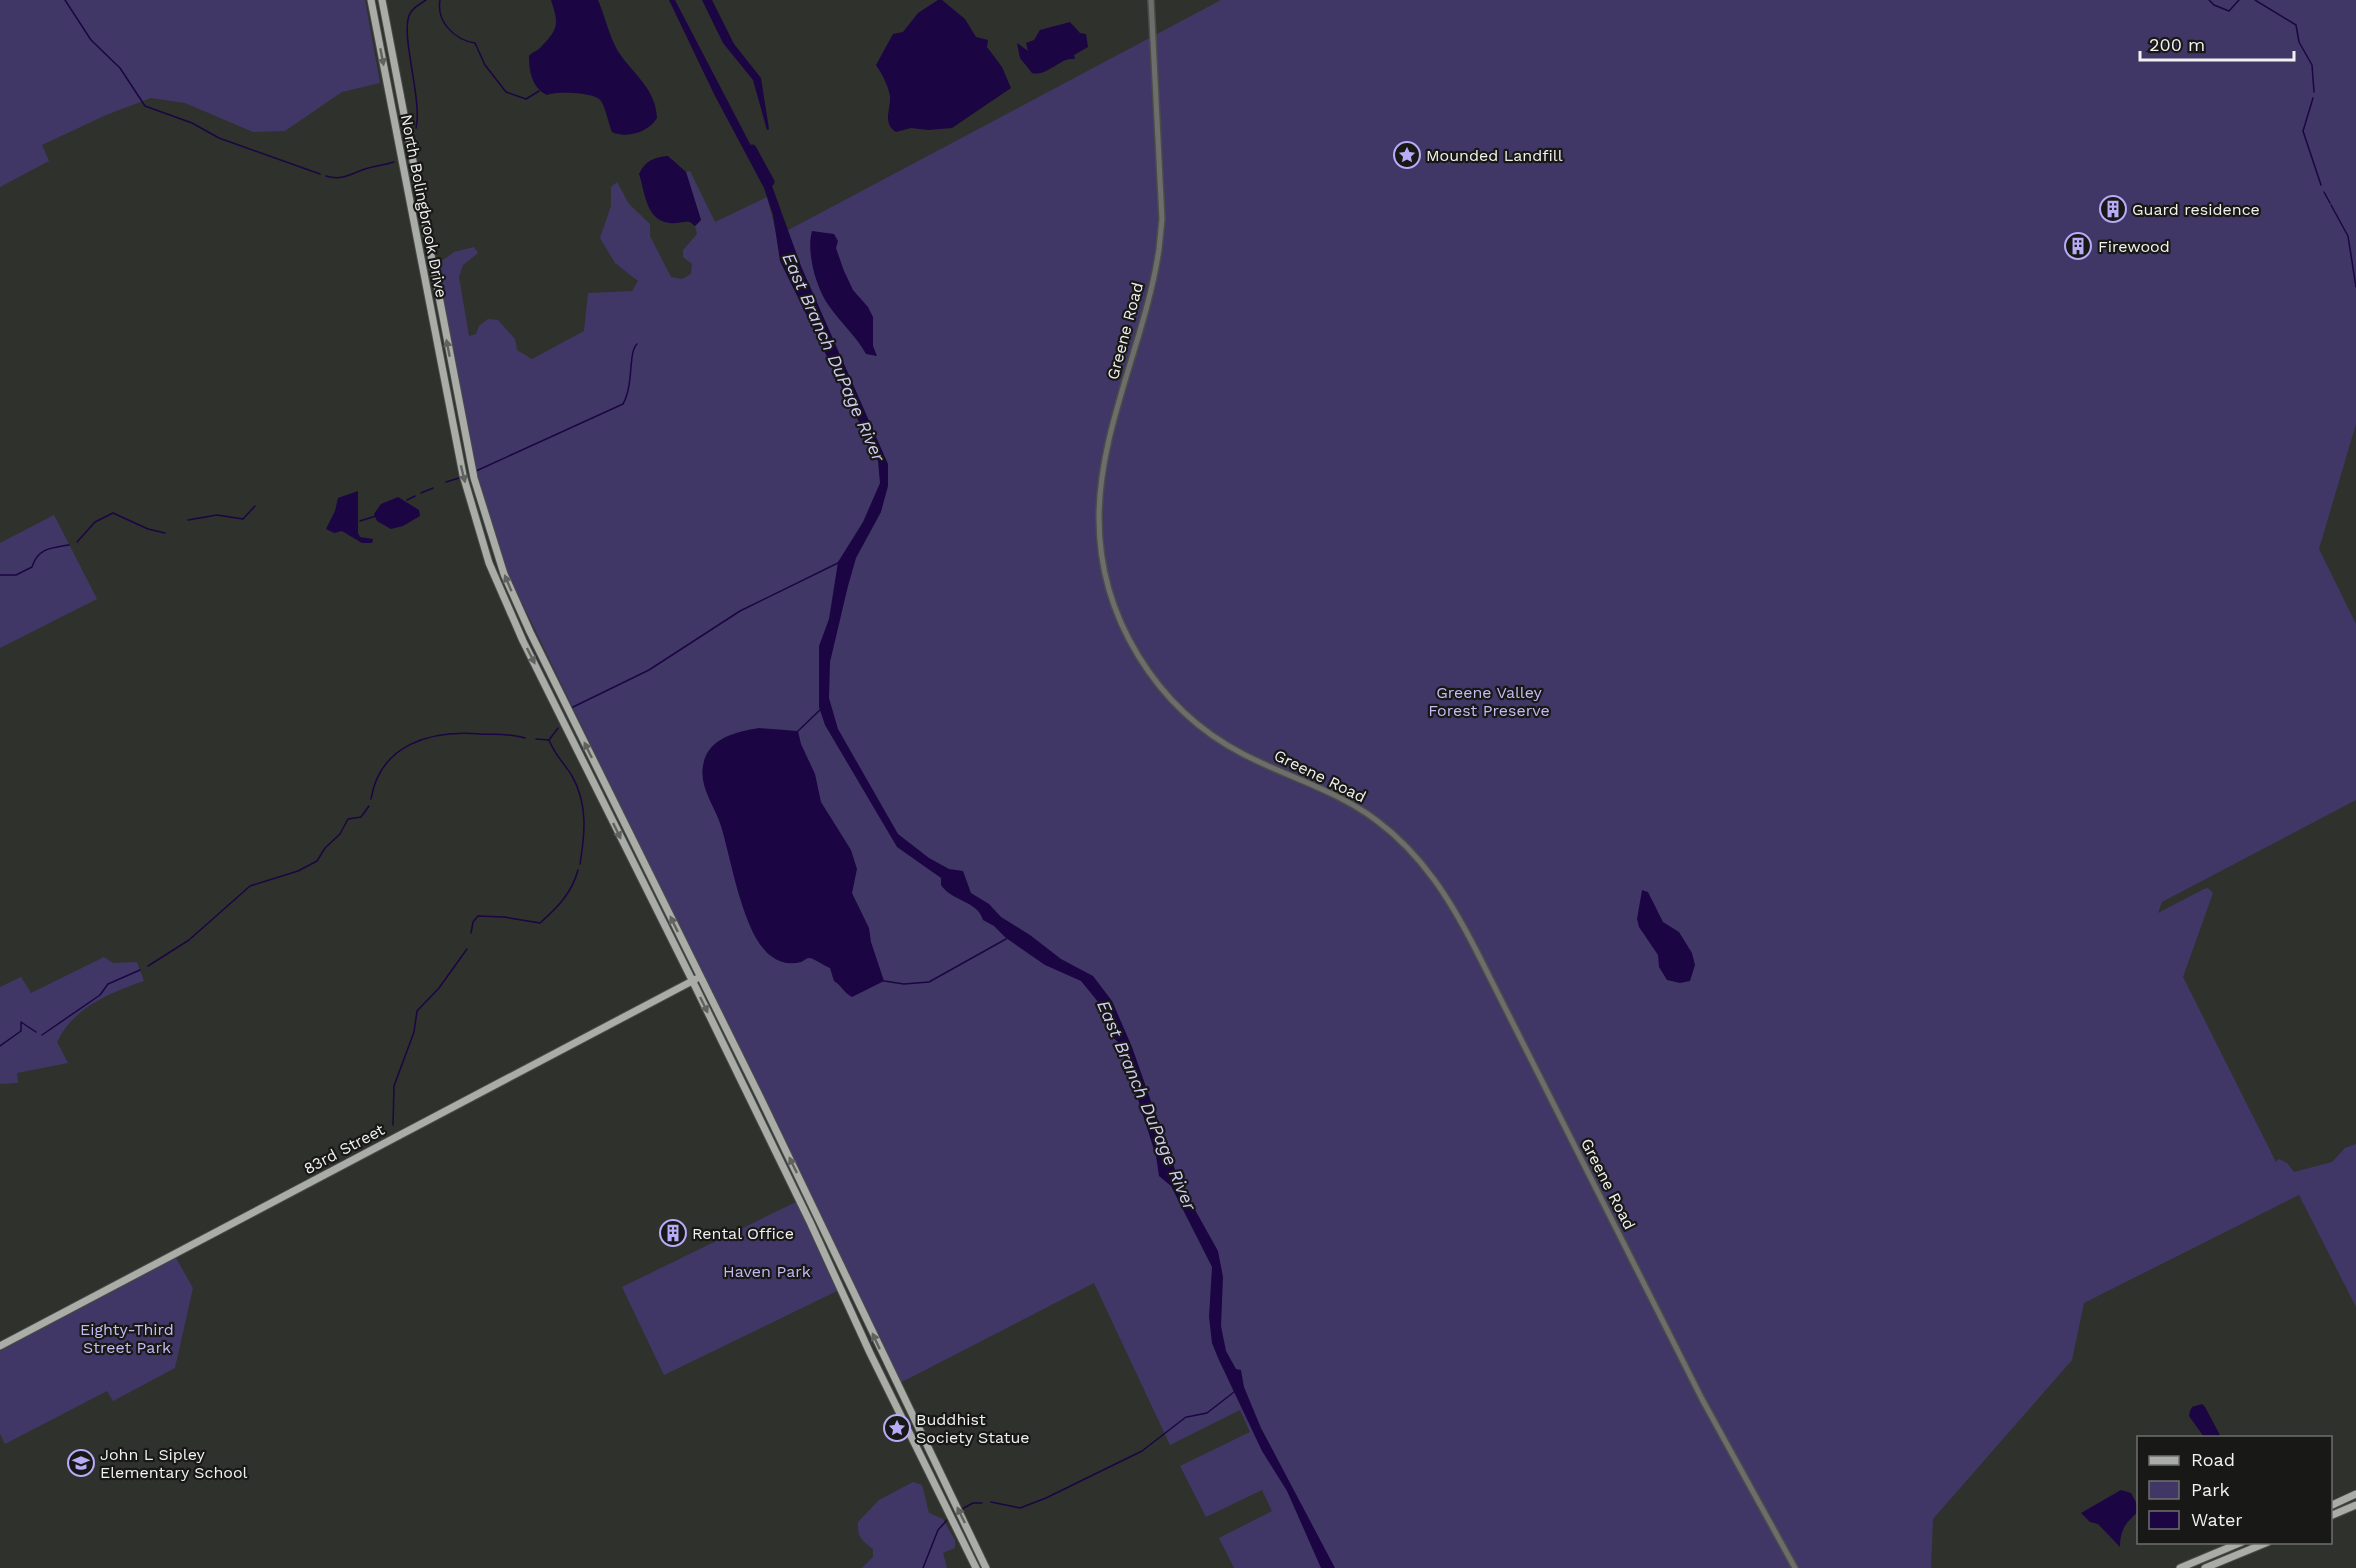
<svg xmlns="http://www.w3.org/2000/svg" width="2356" height="1568" font-family="'Work Sans',sans-serif">
<style>
.green{fill:#413766}
.water{fill:#1b0542}
.lines{fill:none;stroke-linecap:round;stroke-linejoin:round}
.stream{stroke:#1b0542;stroke-width:1.5}
.river{stroke:#1b0542;stroke-width:9}
.minor-casing{stroke:#4a4c48;stroke-width:8}
.major-casing{stroke:#4a4c48;stroke-width:9}
.minor{stroke:#6d6e6c;stroke-width:5}
.major{stroke:#aaaca7;stroke-width:7}
.oneway{fill:#61625f}
.labels{text-anchor:middle;dominant-baseline:central;stroke-width:4.5;stroke-linejoin:round;paint-order:stroke}
.poi-label{font-size:16px;fill:#f1f2ef;stroke:#181817;text-anchor:start}
.street-label{font-size:16px;fill:#f1f2ef;stroke:#181817}
.park-label{font-size:16px;fill:#c4bbf4;stroke:#181817}
.water-label{font-size:18px;font-style:italic;fill:#d0cbf2;stroke:#181817}
</style>
<rect width="100%" height="100%" fill="#2f312d"/>
<!-- green -->
<g class="green">
<polygon points="0,0 365,0 380,83 342,92 285,131 253,132 185,103 151,98 106,115 42,145 49,161 0,187"/>
<polygon points="1221,0 2356,0 2356,424 2319,549 2356,624 2356,800 2162,902 2158,913 2204,889 2208,888 2213,893 2183,977 2276,1162 2279,1159 2287,1163 2294,1172 2332,1162 2345,1148 2356,1144 2356,1307 2299,1195 2084,1303 2072,1360 1933,1519 1931,1568 1234,1568 1219,1538 1272,1511 1262,1490 1206,1517 1180,1466 1250,1432 1240,1410 1170,1445 1094,1283 900,1383 507,572 477,478 436,265 454,252 474,247 478,253 463,265 459,277 469,336 476,334 479,326 488,319 498,320 515,339 517,350 532,359 584,331 588,293 632,291 638,281 615,263 600,238 611,206 611,187 617,182 629,204 650,224 650,236 671,277 682,279 691,274 692,264 683,257 683,250 697,234 695,226 701,220 686,172 690,171 715,222 767,197 777,236"/>
<polygon points="54,515 97,599 0,648 0,543"/>
<path d="M104,957L113,963L137,962L144,981C109,993 73,1008 57,1042L68,1063L17,1073L18,1083L0,1084V987L21,977L31,993Z"/>
<polygon points="796,1202 837,1291 664,1375 622,1287"/>
<polygon points="176,1258 193,1288 175,1368 113,1401 107,1391 5,1444 0,1434 0,1351"/>
<path d="M913,1482L922,1485L929,1513L943,1519L955,1540V1548L943,1553L947,1568H862L873,1557V1549C862,1540 857,1538 858,1522L879,1500Z"/>
</g>
<!-- water -->
<g class="water">
<path d="M551,0H598C606,18 610,42 622,57C637,77 656,91 657,118C649,132 626,139 612,132C608,122 606,109 601,101C595,92 556,91 547,95C532,88 529,71 529,56C533,51 536,52 540,48C559,29 559,24 551,0Z"/>
<path d="M669,0H675L772,186L801,266L888,464V486L881,512L856,558L848,586L830,662L829,698L838,729L898,834L929,858L949,869L963,871L971,893L989,904L1001,917L1030,935L1061,959L1093,976L1112,1001L1132,1047L1179,1181L1218,1251L1223,1277L1221,1326L1226,1351L1236,1369L1241,1370L1244,1387L1261,1428L1335,1568H1321L1287,1491L1262,1451L1218,1358L1212,1343L1209,1317L1212,1267L1171,1186L1159,1176L1156,1156L1128,1068L1118,1042L1110,1035L1099,1003L1081,981L1045,965L1006,938L994,926L983,920C978,901 951,901 941,885V878L897,847L825,725L819,707V646L829,619L838,562L863,522L880,483L878,461L780,261L773,215L764,188L714,94Z"/>
<polygon points="702,0 712,0 734,44 761,78 769,129 767,130 753,80 723,43"/>
<path d="M938,0H942L965,19L976,37L988,40L987,47L1002,67L1011,88L952,128L928,130L911,128L896,132C882,123 891,109 890,96C888,85 882,74 876,65L893,34L903,32L918,13Z"/>
<path d="M1070,22L1080,33L1086,34L1088,47L1074,55L1075,59C1061,56 1048,77 1032,73L1020,58L1017,43L1028,51L1026,43L1034,40L1040,30Z"/>
<path d="M668,156L686,172L701,220L695,226L690,222C683,221 677,224 670,223C645,221 645,190 639,174C645,161 654,157 668,156Z"/>
<path d="M812,231L834,234L838,241L836,248L844,271L853,290L868,307L873,317V346L877,356L866,354C856,336 841,323 829,306C816,288 806,252 812,231Z"/>
<polygon points="358,491 358,533 360,537 373,539 372,543 362,543 342,531 334,533 326,529 335,511 338,498"/>
<polygon points="398,497 419,510 420,516 403,526 391,529 377,521 374,514 381,504"/>
<path d="M759,728L798,731L801,744L815,774L821,802L851,850L857,869L852,893L869,928L871,942L884,981L852,997C844,993 842,986 834,981L830,968C824,966 814,958 809,958C806,958 804,961 801,962C790,965 780,963 771,956C743,936 731,858 721,826C715,807 699,787 703,766C707,738 736,732 759,728Z"/>
<polygon points="1642,890 1648,892 1663,922 1679,932 1692,953 1695,965 1690,981 1680,983 1667,980 1659,967 1658,955 1639,927 1637,919"/>
<polygon points="2202,1404 2205,1407 2221,1437 2204,1437 2189,1416 2190,1411 2192,1407"/>
<path d="M2121,1490L2131,1493L2138,1506V1512C2126,1522 2120,1530 2120,1547L2098,1524L2090,1522L2081,1513Z"/>
</g>
<g class="lines">
<!-- stream -->
<g class="stream">
<polyline points="65,0 91,40 120,68 145,106 192,123 219,138 320,174"/>
<path d="M440,0C436,22 455,40 475,43L485,65L506,92L526,99L539,91"/>
<polyline points="2209,0 2214,5 2229,11 2239,0"/>
<polyline points="2255,0 2296,25 2299,42 2312,65 2314,92"/>
<polyline points="2313,98 2303,131 2321,185"/>
<path d="M416,128C423,99 398,29 411,12C414,7 421,3 426,0"/>
<path d="M326,176C342,181 350,174 365,169C374,166 385,165 394,162"/>
<polyline points="2324,192 2330,203"/>
<polyline points="2331,205 2348,236 2356,287"/>
<path d="M476,471L623,404C634,385 628,352 637,344"/>
<polyline points="446,482 459,478"/>
<polyline points="421,493 433,488"/>
<polyline points="407,500 415,496"/>
<polyline points="188,520 217,515 243,519 255,506"/>
<polyline points="360,521 376,516"/>
<polyline points="77,542 95,522 113,513 148,529 165,533"/>
<path d="M0,575H16L32,567C38,548 51,548 69,545"/>
<polyline points="571,708 649,670 740,611 840,562"/>
<polyline points="798,731 821,709"/>
<polyline points="536,739 549,740 558,728"/>
<path d="M549,740C554,754 565,764 572,776C588,804 585,834 580,864"/>
<path d="M371,799C380,744 431,730 480,734C495,735 509,733 525,738"/>
<path d="M471,933L473,922L478,916L504,917L540,923C557,908 572,893 578,870"/>
<polyline points="148,966 189,940 250,886 298,871 317,861 325,848 340,834 348,819 361,817 369,806"/>
<polyline points="884,981 904,984 929,982 1006,939"/>
<polyline points="42,1035 100,995 108,984 140,970"/>
<polyline points="0,1046 21,1031 21,1022 36,1032"/>
<polyline points="393,1125 394,1086 414,1032 417,1011 439,988 467,949"/>
<polyline points="1187,1417 1207,1413 1234,1392"/>
<polyline points="991,1502 1020,1508 1046,1498 1142,1451 1186,1417"/>
<polyline points="962,1509 973,1503 982,1503"/>
<polyline points="923,1568 938,1530 948,1519"/>
</g>
<!-- river -->
<polyline class="river" points="752,149 770,182"/>
<defs>
<path id="minor" d="M1151,0L1162,219L1159,249C1146,339 1099,428 1099,518C1099,616 1156,709 1243,754C1287,777 1336,790 1376,820C1423,855 1451,901 1477,952L1702,1399L1795,1568"/>
<g id="major">
<polyline points="371,0 463,475 489,563 523,641 696,988 810,1222 870,1353 976,1568"/>
<polyline points="382,0 474,478 504,574 530,632 760,1097 986,1568"/>
<polyline points="0,1346 696,979"/>
<polyline points="2330,1506 2356,1494"/>
<polyline points="2330,1516 2356,1505"/>
<polyline points="2180,1568 2242,1542"/>
<polyline points="2205,1568 2268,1542"/>
</g>
</defs>
<!-- minor casing -->
<use href="#minor" class="minor-casing"/>
<!-- major casing -->
<use href="#major" class="major-casing"/>
<!-- minor -->
<use href="#minor" class="minor"/>
<!-- major -->
<use href="#major" class="major"/>
</g>
<!-- one-way arrows -->
<defs><path id="oneway-solid" d="M-6-.8H1V-3.2L6.5 0L1 3.2V.8H-6Z" transform="scale(1.5)"/></defs>
<g class="oneway">
<use href="#oneway-solid" transform="translate(382 57) rotate(79)"/>
<use href="#oneway-solid" transform="translate(448 348) rotate(-101)"/>
<use href="#oneway-solid" transform="translate(463 474) rotate(76)"/>
<use href="#oneway-solid" transform="translate(508 583) rotate(-113)"/>
<use href="#oneway-solid" transform="translate(531 656) rotate(63)"/>
<use href="#oneway-solid" transform="translate(588 750) rotate(-116)"/>
<use href="#oneway-solid" transform="translate(617 831) rotate(64)"/>
<use href="#oneway-solid" transform="translate(674 924) rotate(-116)"/>
<use href="#oneway-solid" transform="translate(704 1005) rotate(64)"/>
<use href="#oneway-solid" transform="translate(793 1165) rotate(-116)"/>
<use href="#oneway-solid" transform="translate(876 1341) rotate(-115)"/>
<use href="#oneway-solid" transform="translate(961 1515) rotate(-116)"/>
</g>
<!-- icons -->
<defs>
<symbol id="sight-ring" viewBox="-11 -11 22 22"><circle r="9.5" fill="#181817" stroke="#b8abf7" stroke-width="1.5"/><path d="M0-6L1.8-2.2L6-1.7L2.9 1.2L3.7 5.4L0 3.3L-3.7 5.4L-2.9 1.2L-6-1.7L-1.8-2.2Z" fill="#b8abf7"/></symbol>
<symbol id="building-ring" viewBox="-11 -11 22 22"><circle r="9.5" fill="#181817" stroke="#b8abf7" stroke-width="1.5"/><path d="M-4-6H4V6H1V3H-1V6H-4ZM-2.5-4.3h1.7v1.8h-1.7ZM.8-4.3h1.7v1.8H.8ZM-2.5-1h1.7V.8h-1.7ZM.8-1h1.7V.8H.8Z" fill="#b8abf7"/></symbol>
<symbol id="school-ring" viewBox="-11 -11 22 22"><circle r="9.5" fill="#181817" stroke="#b8abf7" stroke-width="1.5"/><path d="M0-5L7-2L0 1L-7-2ZM-4 1L0 2.5L4 1V4Q0 6-4 4Z" fill="#b8abf7"/></symbol>
</defs>
<g fill-rule="evenodd">
<use href="#sight-ring" x="1392" y="140" width="30" height="30"/>
<use href="#building-ring" x="2098" y="194" width="30" height="30"/>
<use href="#building-ring" x="2063" y="231" width="30" height="30"/>
<use href="#building-ring" x="658" y="1218" width="30" height="30"/>
<use href="#sight-ring" x="882" y="1413" width="30" height="30"/>
<use href="#school-ring" x="66" y="1448" width="30" height="30"/>
</g>
<g class="labels">
<!-- poi labels -->
<g class="poi-label">
<text x="1426" y="155">Mounded Landfill</text>
<text x="2132" y="209">Guard residence</text>
<text x="2098" y="246">Firewood</text>
<text x="692" y="1233">Rental Office</text>
<text x="916" y="1419">Buddhist<tspan x="916" dy="18">Society Statue</tspan></text>
<text x="100" y="1454">John L Sipley<tspan x="100" dy="18">Elementary School</tspan></text>
</g>
<!-- street labels -->
<g class="street-label">
<text transform="translate(424 206) rotate(79)">North Bolingbrook Drive</text>
<text transform="translate(1125 331) rotate(-75)">Greene Road</text>
<text transform="translate(1320 776) rotate(26)">Greene Road</text>
<text transform="translate(344 1149) rotate(-28)">83rd Street</text>
<text transform="translate(1608 1184) rotate(63)">Greene Road</text>
</g>
<!-- park labels -->
<g class="park-label">
<text x="1489" y="692">Greene Valley<tspan x="1489" dy="18">Forest Preserve</tspan></text>
<text x="767" y="1271">Haven Park</text>
<text x="127" y="1329">Eighty-Third<tspan x="127" dy="18">Street Park</tspan></text>
</g>
<!-- water labels -->
<g class="water-label">
<text transform="translate(834 357) rotate(66)">East Branch DuPage River</text>
<text transform="translate(1147 1105) rotate(67)">East Branch DuPage River</text>
</g>
</g>
<!-- legend -->
<rect x="2137" y="1436" width="195" height="108" fill="#181817" stroke="#6f6f6d" stroke-width="1.5"/>
<rect x="2149" y="1456" width="30" height="9" fill="#aaaca7" stroke="#6f6f6d" stroke-width="1.5"/>
<text x="2191" y="1466" font-size="18" fill="#f1f2ef">Road</text>
<rect x="2149" y="1481" width="30" height="18" fill="#413766" stroke="#6f6f6d" stroke-width="1.5"/>
<text x="2191" y="1496" font-size="18" fill="#f1f2ef">Park</text>
<rect x="2149" y="1511" width="30" height="18" fill="#1b0542" stroke="#6f6f6d" stroke-width="1.5"/>
<text x="2191" y="1526" font-size="18" fill="#f1f2ef">Water</text>
<!-- scale -->
<path d="M2140 51v9h154v-9" fill="none" stroke="#f1f2ef" stroke-width="3"/>
<text x="2149" y="51" font-size="18" fill="#f1f2ef" stroke="#181817" stroke-width="4.5" paint-order="stroke">200 m</text>
</svg>
